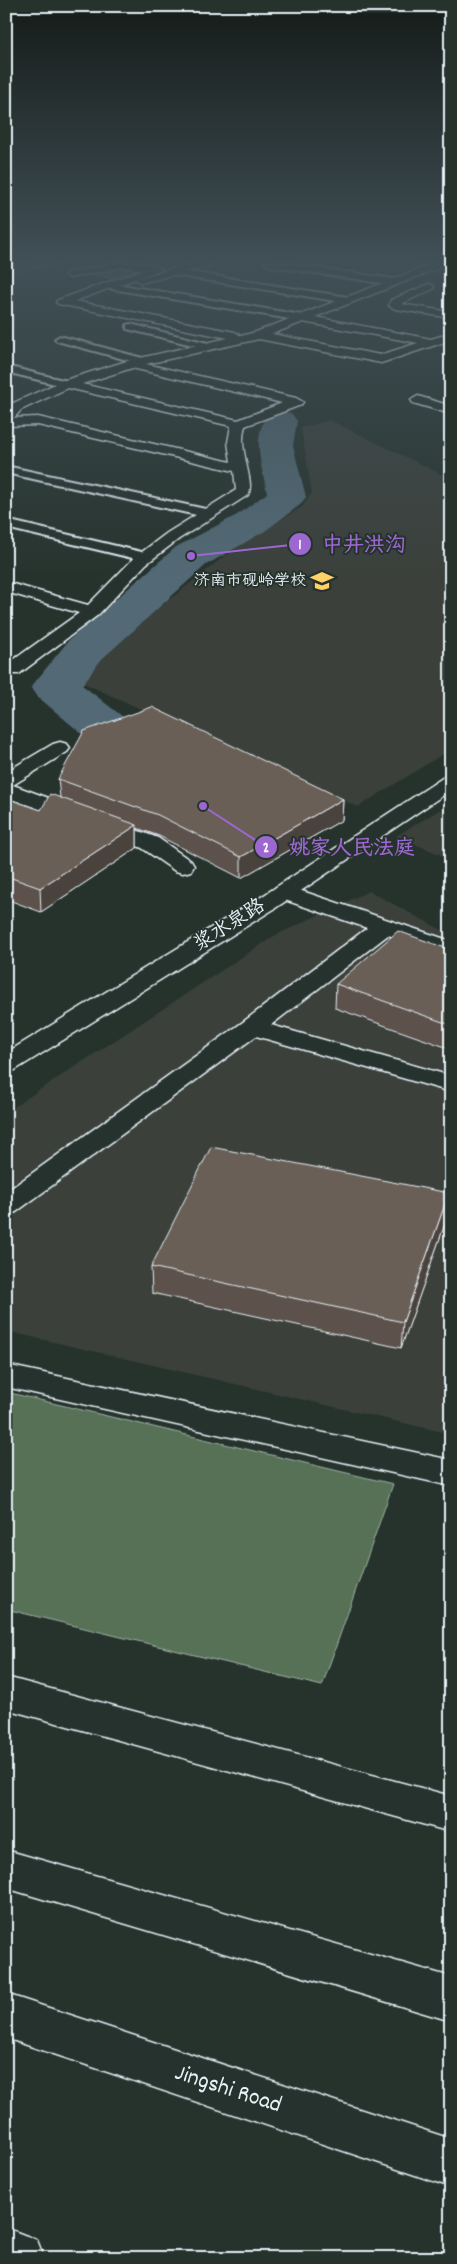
<svg xmlns="http://www.w3.org/2000/svg" width="457" height="2264" font-family="Dekko,'LXGW WenKai TC',sans-serif">
<style>
.built{fill:#3a403a}
.green{fill:#577156;stroke:#a0b1a7}
.lines{fill:none;stroke-linecap:round;stroke-linejoin:round}
.river{fill:#526a76;fill-rule:evenodd}
.lane-casing{stroke:#e8f1f8;stroke-width:4}
.street-casing{stroke:#e8f1f8;stroke-width:3}
.secondary-casing{stroke:#e8f1f8;stroke-width:3}
.highway-casing{stroke:#e8f1f8;stroke-width:3}
.lane{fill:#26332d;fill-rule:evenodd}
.street{fill:#26332d;fill-rule:evenodd}
.secondary{fill:#26332d;fill-rule:evenodd}
.highway{fill:#26332d;fill-rule:evenodd}
.wall{fill:#5b514b;stroke:#e8f1f8}
.shaded-wall{fill:#4a423d;stroke:#e8f1f8}
.building{fill:#6a5e57;stroke:#e8f1f8}
.labels{text-anchor:middle;dominant-baseline:central;stroke-width:4;stroke-linejoin:round;paint-order:stroke}
.far-poi-label{font-size:16px;fill:#e8f1f8;stroke:#26332d;text-anchor:end}
.street-label{font-size:20px;fill:#e8f1f8;stroke:#26332d}
.near-street-label{font-size:24px;fill:#e8f1f8;stroke:#26332d}
.leader{fill:none;stroke:#9c67d0;stroke-width:2}
.callout-dot{fill:#9c67d0;stroke:#26332d;stroke-width:2}
.mark-label{font-size:15px;text-anchor:middle;font-weight:bold;fill:#fff}
.callout-label{font-size:21px;text-anchor:middle;font-weight:bold;fill:#9c67d0;stroke:#26332d;stroke-width:4;stroke-linejoin:round;paint-order:stroke}
</style>
<rect width="100%" height="100%" fill="#26332d"/>
<filter id="ink" filterUnits="userSpaceOnUse"><feTurbulence type="fractalNoise" baseFrequency=".02" numOctaves="2"/><feDisplacementMap in="SourceGraphic" scale="10" xChannelSelector="R" yChannelSelector="G"/><feConvolveMatrix kernelMatrix="1 2 1 2 8 2 1 2 1" color-interpolation-filters="sRGB"/></filter>
<g filter="url(#ink)">
<!-- built -->
<g class="built">
<polygon points="330,420 451,479 451,749 358,807 79,681 149,616 237,546 302,507 312,493 301,428"/>
<polygon points="451,803 451,859 396,836"/>
<polygon points="369,891 451,935 451,1434 6,1331 6,1112 274,936"/>
</g>
<!-- green -->
<g class="green">
<polygon points="6,263 76,263 6,272"/>
<polygon points="122,266 147,270 114,279 92,274"/>
<polygon points="6,1392 393,1484 322,1686 6,1609"/>
</g>
<g class="lines">
<!-- river -->
<path class="river" d="M280,411L292,414L297,421L293,446L306,497L300,505L265,531L206,565L101,660L82,685L136,727L143,738L136,749L118,753L100,749L38,697L31,687L69,640L176,547L237,515L267,493C262,467 251,438 268,414Z"/>
<defs>
<g id="lane">
<polygon points="265,263 283,263 394,279 398,282 394,285 269,266"/>
<polygon points="419,263 439,263 442,265 438,268"/>
<polygon points="171,269 348,297 353,300 348,303 168,274 167,272"/>
<polygon points="115,284 302,315 307,318 302,321 112,289 111,287"/>
<polygon points="130,324 212,344 214,346 209,349 127,329 127,325"/>
<polygon points="60,336 146,359 147,361 142,364 57,341 55,339"/>
<polygon points="6,366 71,382 72,384 67,387 6,372"/>
<polygon points="6,466 210,510 216,514 210,518 6,473"/>
<polygon points="6,520 150,554 152,557 145,561 6,528"/>
</g>
<g id="street">
<path d="M114,263C127,263 152,260 162,269L75,301L235,332L241,336L256,332L435,263H448L447,265L315,317L431,339L451,333V340L381,363L259,339L146,364L296,398L303,402L301,405L245,426C237,450 256,482 248,495L179,539L146,564L98,615L19,674H6V663H9L79,613L6,592V582L88,605L134,558L167,533L236,490L234,471L38,425L6,426V410L11,404L62,381L127,361L228,338L58,304L56,302L58,300L142,270L122,267L70,278L65,275L66,273ZM303,322L418,343L380,355L272,334ZM132,368L282,403L238,420L82,384ZM68,388L231,426L228,442L231,462L38,417L14,418L21,410Z"/>
<polygon points="196,263 212,263 211,265 141,283 136,280 137,278"/>
<polygon points="429,284 433,285 434,287 433,289 401,304 451,312 451,318 395,309 389,306 391,300"/>
<polygon points="418,396 451,406 451,414 413,403 411,400"/>
<polygon points="60,742 67,744 70,748 67,752 13,785 158,838 191,861 194,866 191,871 183,873 175,871 142,848 6,797 6,772 53,744"/>
<polygon points="284,885 451,941 451,956 388,935 271,1025 451,1076 451,1092 256,1036 16,1212 6,1215 6,1192 243,1022 367,928 276,897 273,892 276,887"/>
<polygon points="6,1365 451,1460 451,1486 6,1387"/>
</g>
<g id="secondary">
<polygon points="451,775 451,790 274,909 15,1070 6,1072 6,1053 258,899 444,777"/>
<polygon points="6,1677 451,1796 451,1832 6,1709"/>
<polygon points="6,2228 37,2240 44,2258 6,2258"/>
</g>
<g id="highway">
<polygon points="6,1850 451,1977 451,2021 6,1888"/>
<polygon points="6,1994 451,2139 451,2187 6,2038"/>
</g>
</defs>
<!-- lane casing -->
<use href="#lane" class="lane-casing"/>
<!-- street casing -->
<use href="#street" class="street-casing"/>
<!-- secondary casing -->
<use href="#secondary" class="secondary-casing"/>
<!-- highway casing -->
<use href="#highway" class="highway-casing"/>
<!-- lane -->
<use href="#lane" class="lane"/>
<!-- street -->
<use href="#street" class="street"/>
<!-- secondary -->
<use href="#secondary" class="secondary"/>
<!-- highway -->
<use href="#highway" class="highway"/>
</g>
<!-- wall -->
<g class="wall">
<polygon points="58,779 343,799 342,820 241,878 159,836 137,828 137,848 41,912 6,899 6,798 41,810 60,797"/>
<polygon points="451,950 451,1049 335,1008 336,984"/>
<polygon points="447,1218 401,1348 152,1293 151,1267"/>
</g>
<!-- shaded-wall -->
<g class="shaded-wall">
<polygon points="343,799 342,820 241,878 241,857"/>
<polygon points="137,825 137,848 41,912 40,888"/>
<polygon points="449,1193 447,1218 401,1348 403,1322"/>
</g>
<!-- building -->
<g class="building">
<polygon points="152,707 343,799 241,857 158,815 58,779 84,731"/>
<polygon points="50,794 137,825 40,888 6,876 6,798 41,810"/>
<polygon points="398,931 451,950 451,1025 336,984"/>
<polygon points="211,1147 449,1193 403,1322 151,1267"/>
</g>
</g>
<!-- sky -->
<linearGradient id="sky" x2="0" y2="1"><stop stop-color="#151c19"/><stop offset="0.45" stop-color="#415057"/><stop offset="1" stop-color="#415057" stop-opacity="0"/></linearGradient>
<rect width="457" height="580" fill="url(#sky)"/>
<!-- icons -->
<defs>
<symbol id="school-bare" viewBox="-9 -9 18 18"><path d="M0-5L7-2L0 1L-7-2ZM-4 1L0 2.5L4 1V4Q0 6-4 4Z" fill="#ffd166" stroke="#26332d" stroke-width="2.5" paint-order="stroke"/></symbol>
</defs>
<g fill-rule="evenodd">
<use href="#school-bare" x="306" y="565" width="32" height="32"/>
</g>
<g class="labels">
<!-- far-poi labels -->
<g class="far-poi-label">
<text x="306" y="581">济南市砚岭学校</text>
</g>
<!-- street labels -->
<g class="street-label">
<text transform="translate(230 926) rotate(-32)">浆水泉路</text>
</g>
<!-- near-street labels -->
<g class="near-street-label">
<text transform="translate(228 2090) rotate(18)">Jingshi Road</text>
</g>
</g>
<!-- callouts -->
<path class="leader" d="M191 556L300 544M203 806L266 847"/>
<g class="callout-dot">
<circle cx="191" cy="556" r="5"/>
<circle cx="203" cy="806" r="5"/>
<circle cx="300" cy="544" r="12"/>
<circle cx="266" cy="847" r="12"/>
</g>
<g class="mark-label">
<text x="300" y="549">1</text>
<text x="266" y="852">2</text>
</g>
<g class="callout-label">
<text x="364" y="551">中井洪沟</text>
<text x="352" y="854">姚家人民法庭</text>
</g>
<!-- margin -->
<rect width="457" height="2264" fill="none" stroke="#26332d" stroke-width="25"/>
<rect x="12" y="12" width="432" height="2239" fill="none" stroke="#e8f1f8" stroke-width="2" filter="url(#ink)"/>
</svg>
